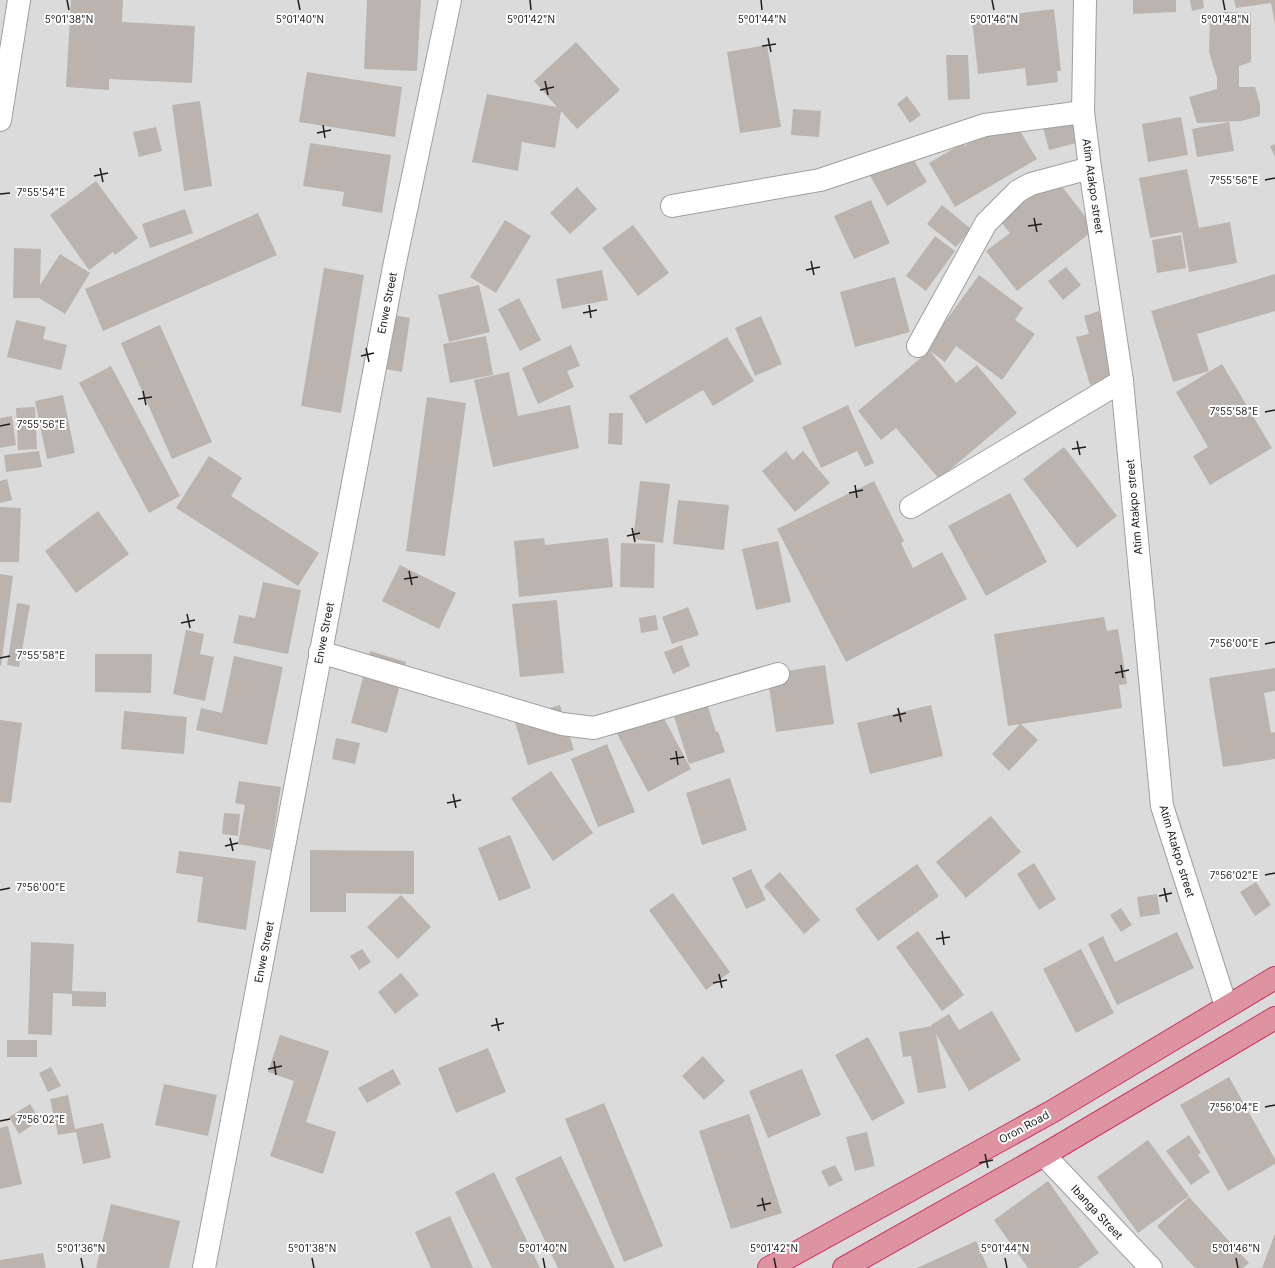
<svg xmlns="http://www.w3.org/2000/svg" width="1275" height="1268" font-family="Inter,sans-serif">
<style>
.residential{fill:#dcdbdb}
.building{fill:#bbb4ae}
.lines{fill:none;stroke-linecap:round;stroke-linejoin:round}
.street-casing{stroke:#9f9f9f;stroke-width:24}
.highway-casing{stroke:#c93465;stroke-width:24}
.street{stroke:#fff;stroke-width:22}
.highway{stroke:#de93a0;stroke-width:22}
.ticks{fill:none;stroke:#1e1e1e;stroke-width:1.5}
.labels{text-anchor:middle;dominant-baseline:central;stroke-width:4;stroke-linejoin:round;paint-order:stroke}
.street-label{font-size:11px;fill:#1e1e1e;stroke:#fff}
.ticks-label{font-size:10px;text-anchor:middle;fill:#1e1e1e;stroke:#fff;stroke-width:4;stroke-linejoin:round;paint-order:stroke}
</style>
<rect width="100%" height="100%" fill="#eeebe4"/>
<!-- residential -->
<rect class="residential" x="0" y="0" width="1275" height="1268"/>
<!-- building -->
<g class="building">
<polygon points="71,0 123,0 122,22 195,26 192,83 109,79 109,90 66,87"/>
<polygon points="367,0 421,0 417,71 364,69"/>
<polygon points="1133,0 1176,0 1176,12 1133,14"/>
<polygon points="1190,0 1203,0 1204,8 1192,11"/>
<polygon points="1234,0 1275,0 1275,24 1271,3 1236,8"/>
<polygon points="1054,9 1061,71 1057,71 1058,82 1027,86 1025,68 978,74 972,19"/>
<polygon points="1225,12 1251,13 1251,62 1239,66 1239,87 1255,87 1260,104 1260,116 1241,121 1197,123 1189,97 1217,89 1217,78 1209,52 1210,17"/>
<polygon points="576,42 620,90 577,129 561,111 555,148 522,142 518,171 472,162 487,94 557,107 534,81"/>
<polygon points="767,45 781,127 740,133 727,52"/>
<polygon points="946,55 968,55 970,99 948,100"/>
<polygon points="307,72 402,87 395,137 299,122"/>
<polygon points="907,96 921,115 910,123 897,104"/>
<polygon points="200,101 212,186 184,191 172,105"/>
<polygon points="793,109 821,111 819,137 791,135"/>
<polygon points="1181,117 1188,155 1148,162 1142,124"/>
<polygon points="1012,118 1037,159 955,207 929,163 963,143 964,146"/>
<polygon points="1074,119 1080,142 1049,150 1043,127"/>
<polygon points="1229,122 1234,151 1197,157 1192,129"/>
<polygon points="156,127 162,151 139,157 133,132"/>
<polygon points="310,143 391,155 382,213 342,206 344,192 303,186"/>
<polygon points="1275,144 1275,157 1270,146"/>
<polygon points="907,149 927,182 887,206 868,172"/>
<polygon points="1067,168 1060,184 1095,229 1017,291 986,251 1010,233 1000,221"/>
<polygon points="1187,169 1199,228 1230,222 1237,263 1189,272 1182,232 1150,238 1139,178"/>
<polygon points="96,181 138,238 115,255 113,252 89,270 50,215"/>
<polygon points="577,187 597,209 570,234 550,213"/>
<polygon points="871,200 890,243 854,259 834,216"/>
<polygon points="942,205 971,229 956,247 927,224"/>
<polygon points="185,209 193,233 150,248 142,224"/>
<polygon points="258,213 277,255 103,331 85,289"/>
<polygon points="505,220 531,236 496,293 470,277"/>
<polygon points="633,225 669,273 638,296 602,248"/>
<polygon points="1181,235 1186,268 1157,273 1152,240"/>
<polygon points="935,236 955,251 926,291 906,276"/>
<polygon points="14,248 41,249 40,285 60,254 90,273 65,314 39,298 13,298"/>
<polygon points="1066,267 1081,285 1063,300 1048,281"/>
<polygon points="324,268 364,275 341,413 301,406"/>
<polygon points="602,270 608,300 562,309 556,279"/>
<polygon points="1275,274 1275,311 1197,334 1209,371 1173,382 1151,311"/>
<polygon points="979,275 1023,308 1015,320 1035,334 1002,380 956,346 945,362 930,351 956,383 977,365 1017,413 939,479 896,428 881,440 858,411 929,351 926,348"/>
<polygon points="895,277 910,332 855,347 840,292"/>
<polygon points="479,285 490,332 449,342 438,295"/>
<polygon points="519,298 541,340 520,351 498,309"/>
<polygon points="1099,311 1118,377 1090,385 1076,337 1089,334 1084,316"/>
<polygon points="388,314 410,318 402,372 380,368"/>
<polygon points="761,316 782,364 755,376 735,328"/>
<polygon points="16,320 46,327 43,339 67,345 61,370 7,357"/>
<polygon points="160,325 212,442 172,459 121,343"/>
<polygon points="486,336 493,375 450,383 443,344"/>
<polygon points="727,337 754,381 713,406 703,390 646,424 629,396"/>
<polygon points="571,345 580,366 567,371 574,387 538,404 522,368"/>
<polygon points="1222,364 1272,448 1210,485 1193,456 1208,447 1176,392"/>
<polygon points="111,366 180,496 149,513 79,383"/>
<polygon points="509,372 518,416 570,405 579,448 493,467 474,380"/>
<polygon points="63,395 75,453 47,459 35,401"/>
<polygon points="427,397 466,403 445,556 406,551"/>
<polygon points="848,405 874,463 865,467 857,451 821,468 802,427"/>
<polygon points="35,407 37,449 18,450 16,408"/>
<polygon points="609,413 623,413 622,445 608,444"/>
<polygon points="12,416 16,445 0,448 0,418"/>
<polygon points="1064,447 1117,516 1077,548 1023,479"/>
<polygon points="39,451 42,467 6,472 4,455"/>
<polygon points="786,451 793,460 803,451 830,483 795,512 762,471"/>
<polygon points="209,456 242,478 231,496 319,553 298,586 176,508"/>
<polygon points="7,479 12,500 0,503 0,481"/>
<polygon points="640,481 670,484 663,543 633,539"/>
<polygon points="874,481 904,541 901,543 913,568 942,552 967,599 846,662 777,529"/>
<polygon points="1010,493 1047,562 986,596 948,526"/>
<polygon points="678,500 729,505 724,550 673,544"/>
<polygon points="0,507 21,508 19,562 0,562"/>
<polygon points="98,511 129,554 76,593 45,551"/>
<polygon points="544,538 545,545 608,538 613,587 519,597 514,541"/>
<polygon points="778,541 791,602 756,610 742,549"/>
<polygon points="621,543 655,544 654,588 620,587"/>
<polygon points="400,565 456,593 439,629 382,601"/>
<polygon points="0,574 13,576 1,666 0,666"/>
<polygon points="263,582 301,590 288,654 233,643 239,615 255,618"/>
<polygon points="557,600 564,673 520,677 512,604"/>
<polygon points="17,603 30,605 19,667 7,665"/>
<polygon points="688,607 699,635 672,644 662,617"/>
<polygon points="656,615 658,630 641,633 639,618"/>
<polygon points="1104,617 1107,631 1118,629 1127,684 1119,685 1122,708 1021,724 1038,740 1009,771 992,754 1020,724 1008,726 994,634"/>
<polygon points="186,630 204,634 200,654 214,657 205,701 173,694"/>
<polygon points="682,645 690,666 673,674 664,652"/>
<polygon points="370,651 406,662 387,733 351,723"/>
<polygon points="95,654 152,654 151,693 95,692"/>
<polygon points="234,656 283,667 267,745 196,730 201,708 222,713"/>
<polygon points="825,665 834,724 776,732 767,674"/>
<polygon points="1275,668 1275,691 1264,693 1271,733 1275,732 1275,759 1223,767 1209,678"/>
<polygon points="706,700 716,732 718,731 725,752 689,764 672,710"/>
<polygon points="560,705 574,750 528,765 514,719"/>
<polygon points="931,705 943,756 870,774 857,723"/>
<polygon points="658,707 691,769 648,792 615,730"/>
<polygon points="124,711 187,717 184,754 121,749"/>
<polygon points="0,720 22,723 11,803 0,802"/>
<polygon points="336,738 360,743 355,764 332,759"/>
<polygon points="607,744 635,812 598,827 571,759"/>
<polygon points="551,771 593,833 553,861 511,798"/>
<polygon points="730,778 747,830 702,845 686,793"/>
<polygon points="239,781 281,787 271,850 238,844 245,805 235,803"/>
<polygon points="224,813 240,814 238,836 222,834"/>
<polygon points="991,816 1021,852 966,898 936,862"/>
<polygon points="510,835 531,888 499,901 478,848"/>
<polygon points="310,850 414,851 414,894 346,893 346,912 310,912"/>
<polygon points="179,851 256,861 246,930 197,922 203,877 176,873"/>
<polygon points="1034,863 1056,899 1039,910 1017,874"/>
<polygon points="917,864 939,896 878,941 855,909"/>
<polygon points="751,869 766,900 746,909 732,878"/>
<polygon points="780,872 820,920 804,934 764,886"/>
<polygon points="1256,882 1271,905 1255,916 1240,892"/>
<polygon points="673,893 730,972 706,990 649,910"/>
<polygon points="1157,894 1160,914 1140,917 1137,897"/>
<polygon points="401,895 431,927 398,959 367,927"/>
<polygon points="1121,908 1132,925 1121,932 1110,915"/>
<polygon points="918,931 964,995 942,1011 896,947"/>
<polygon points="1177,932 1194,968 1117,1005 1088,944 1103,936 1115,962"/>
<polygon points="31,942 74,944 72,991 106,992 106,1007 72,1006 72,994 53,993 52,1035 28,1034"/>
<polygon points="362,949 371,962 359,970 350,956"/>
<polygon points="1081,949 1114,1013 1076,1033 1043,969"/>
<polygon points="401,973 419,995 395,1014 378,992"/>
<polygon points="992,1011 1021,1060 969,1091 936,1034 946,1088 918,1093 911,1056 903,1057 899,1032 932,1026 931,1025 949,1014 959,1030"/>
<polygon points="280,1035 329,1051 306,1122 336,1132 323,1174 270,1156 294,1081 268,1072"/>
<polygon points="868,1037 905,1103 872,1121 835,1055"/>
<rect x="7" y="1040" width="30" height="17"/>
<polygon points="488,1048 506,1092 456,1113 438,1068"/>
<polygon points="703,1056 725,1081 704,1100 682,1076"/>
<polygon points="51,1067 61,1086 48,1092 39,1073"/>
<polygon points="393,1069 401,1084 367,1103 358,1088"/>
<polygon points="802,1069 821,1115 768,1138 749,1091"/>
<polygon points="1229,1077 1275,1159 1275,1164 1228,1191 1180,1105"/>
<polygon points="164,1084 217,1095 208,1136 155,1125"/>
<polygon points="68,1095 75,1129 103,1123 111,1158 83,1164 76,1132 58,1135 50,1099"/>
<polygon points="604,1103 663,1246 624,1262 565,1119"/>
<polygon points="30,1104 40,1120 19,1134 9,1117"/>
<polygon points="749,1114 782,1213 731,1229 699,1131"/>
<polygon points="8,1126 22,1184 0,1189 0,1128"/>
<polygon points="867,1132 875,1166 855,1171 846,1137"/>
<polygon points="1189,1135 1201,1153 1198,1155 1210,1172 1191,1185 1166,1151"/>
<polygon points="1148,1140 1189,1196 1138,1233 1097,1177"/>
<polygon points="561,1156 615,1268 558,1268 515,1178"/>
<polygon points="835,1165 843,1180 829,1187 821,1171"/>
<polygon points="494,1172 540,1268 492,1268 455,1192"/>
<polygon points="1048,1181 1099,1253 1078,1268 1028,1268 994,1220"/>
<polygon points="1189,1197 1249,1263 1243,1268 1195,1268 1157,1226"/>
<polygon points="111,1204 180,1221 169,1268 96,1268"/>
<polygon points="450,1216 473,1268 431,1268 415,1232"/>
<polygon points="1275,1234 1275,1268 1262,1268"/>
<polygon points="976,1241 988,1268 917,1268"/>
<polygon points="43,1253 46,1268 0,1268 0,1260"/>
</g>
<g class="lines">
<defs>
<g id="street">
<polyline points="1085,0 1083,112 1090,168 1122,381 1162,806 1226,1006"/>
<polyline points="0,120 19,0"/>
<polyline points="672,206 820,180 985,125 1083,112"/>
<polyline points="918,346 986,223 1018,191 1031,184 1090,168"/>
<polyline points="911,507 1122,381"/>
<polyline points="320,652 562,724 594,728 778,674"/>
<polyline points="1044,1155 1151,1268"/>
<polyline points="204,1268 394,267 450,0"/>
</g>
<g id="highway">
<polyline points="769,1268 1053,1111 1275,978"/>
<polyline points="844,1268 1044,1155 1275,1018"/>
</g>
</defs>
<!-- street casing -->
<use href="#street" class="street-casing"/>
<!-- highway casing -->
<use href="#highway" class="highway-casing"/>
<!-- street -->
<use href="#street" class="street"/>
<!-- highway -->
<use href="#highway" class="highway"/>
</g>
<!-- ticks -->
<path class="ticks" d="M67,0L69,10M298,0L300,10M530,0L531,10M761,0L762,10M992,0L994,10M1223,0L1225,10M768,38L771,52M762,46L776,44M545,81L548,95M540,90L554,87M323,125L325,138M317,133L331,130M100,168L103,182M94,176L108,173M1265,180L1275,178M0,194L10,193M1034,218L1037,232M1028,226L1042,224M811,261L814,275M806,270L820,267M589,305L591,318M583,313L597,310M366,348L369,362M361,356L374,353M143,391L146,405M138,399L152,397M1265,412L1275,410M0,426L10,424M1077,441L1080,455M1072,449L1086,447M855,485L857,498M849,493L863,490M632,528L635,542M627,536L640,533M409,571L412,585M404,579L418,577M187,614L190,628M181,623L195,620M1265,644L1275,642M0,658L10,656M1121,665L1123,678M1115,673L1129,670M898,708L901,722M893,716L906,713M676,751L678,765M670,759L684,757M453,794L456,808M447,803L461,800M230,838L233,851M225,846L238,843M1265,875L1275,873M1164,888L1167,902M0,890L10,888M1159,896L1172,893M942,931L944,945M936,939L950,937M719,974L722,988M713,983L727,980M496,1018L499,1031M491,1026L504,1023M274,1061L276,1075M268,1069L282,1066M1265,1107L1275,1105M0,1121L10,1119M985,1154L988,1168M979,1163L993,1160M762,1198L765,1211M757,1206L771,1203M81,1258L83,1268M312,1258L314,1268M543,1258L545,1268M774,1258L776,1268M1005,1258L1007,1268M1236,1258L1238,1268"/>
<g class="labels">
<!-- street labels -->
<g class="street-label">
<text transform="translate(1093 186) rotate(82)">Atim Atakpo street</text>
<text transform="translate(387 303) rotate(-79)">Enwe Street</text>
<text transform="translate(1134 507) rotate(-95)">Atim Atakpo street</text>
<text transform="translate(324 633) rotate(-79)">Enwe Street</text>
<text transform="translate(1177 851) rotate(73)">Atim Atakpo street</text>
<text transform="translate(264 952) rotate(-79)">Enwe Street</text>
<text transform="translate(1024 1127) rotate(-29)">Oron Road</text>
<text transform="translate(1097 1212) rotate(47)">Ibanga Street</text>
</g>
</g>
<g class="ticks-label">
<text x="69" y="23">5°01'38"N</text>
<text x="300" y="23">5°01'40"N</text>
<text x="531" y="23">5°01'42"N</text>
<text x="762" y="23">5°01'44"N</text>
<text x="994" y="23">5°01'46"N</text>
<text x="1225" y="23">5°01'48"N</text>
<text x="1234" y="184">7°55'56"E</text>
<text x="41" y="196">7°55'54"E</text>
<text x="1234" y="415">7°55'58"E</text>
<text x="41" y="428">7°55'56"E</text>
<text x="1234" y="647">7°56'00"E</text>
<text x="41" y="659">7°55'58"E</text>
<text x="1234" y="879">7°56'02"E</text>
<text x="41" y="891">7°56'00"E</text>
<text x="1234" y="1111">7°56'04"E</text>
<text x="41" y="1123">7°56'02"E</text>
<text x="81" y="1252">5°01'36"N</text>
<text x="312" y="1252">5°01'38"N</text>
<text x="543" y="1252">5°01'40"N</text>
<text x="774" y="1252">5°01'42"N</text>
<text x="1005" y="1252">5°01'44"N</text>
<text x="1236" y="1252">5°01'46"N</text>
</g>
</svg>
